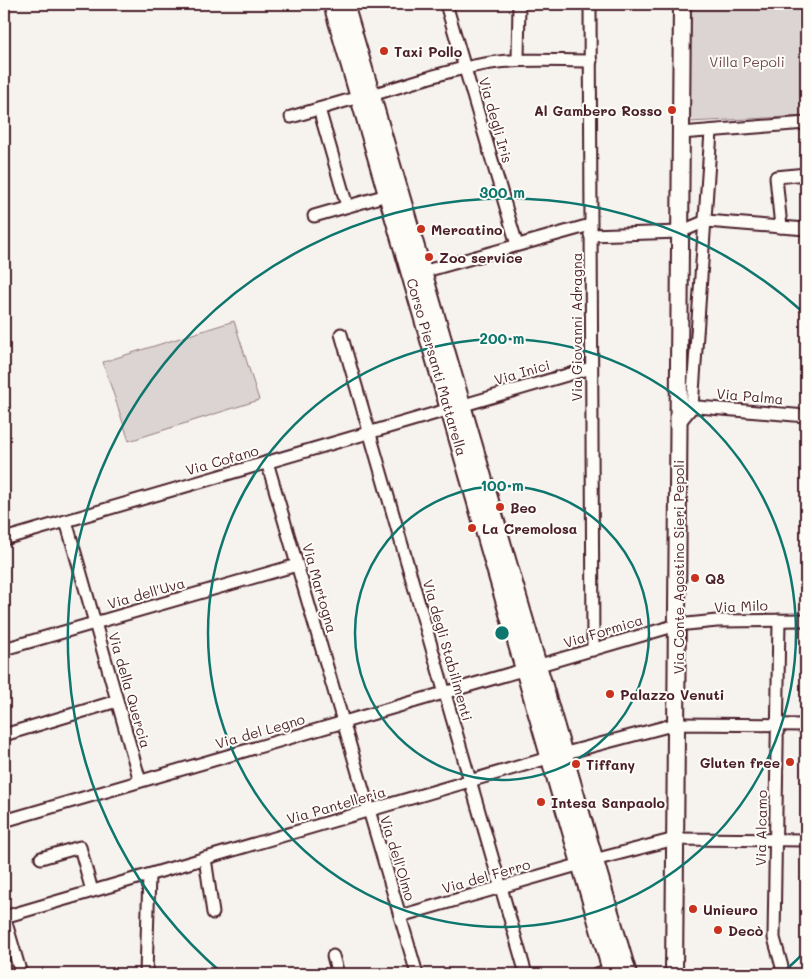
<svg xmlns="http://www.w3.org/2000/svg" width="810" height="978" font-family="Mali,sans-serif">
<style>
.green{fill:#dcd4d2;stroke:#937a7e}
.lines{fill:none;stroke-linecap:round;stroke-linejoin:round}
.minor-casing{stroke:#4a1f2b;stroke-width:15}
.secondary-casing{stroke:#4a1f2b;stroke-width:20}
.minor{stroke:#fdfcf7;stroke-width:11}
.secondary{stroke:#fdfcf7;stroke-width:16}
.ring{fill:none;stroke:#0f766e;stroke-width:2.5}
.poi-dot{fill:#c8321e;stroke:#fdfcf7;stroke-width:2}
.labels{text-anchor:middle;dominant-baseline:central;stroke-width:4;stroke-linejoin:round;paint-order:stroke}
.poi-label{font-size:14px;font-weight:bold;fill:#4a1f2b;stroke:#fdfcf7;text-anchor:start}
.park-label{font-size:14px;fill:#6e4c55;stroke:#fdfcf7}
.street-label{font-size:14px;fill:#4a1f2b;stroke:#fdfcf7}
.centre{fill:#0f766e;stroke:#fdfcf7;stroke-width:2.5}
.ring-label{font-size:15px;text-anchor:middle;font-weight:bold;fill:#0f766e;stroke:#fdfcf7;stroke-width:4;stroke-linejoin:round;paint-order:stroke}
</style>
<rect width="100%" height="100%" fill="#f6f3ef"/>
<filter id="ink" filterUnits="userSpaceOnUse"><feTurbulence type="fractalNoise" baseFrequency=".02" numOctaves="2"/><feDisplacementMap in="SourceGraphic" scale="10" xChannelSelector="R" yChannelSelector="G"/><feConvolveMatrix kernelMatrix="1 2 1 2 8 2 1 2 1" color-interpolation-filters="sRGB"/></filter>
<g filter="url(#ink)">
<!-- green -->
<g class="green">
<polygon points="726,4 806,4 806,116 690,122 691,9"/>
<polygon points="234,321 259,400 129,441 103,362"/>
</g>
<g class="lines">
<defs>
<g id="minor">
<polyline points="446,4 517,245"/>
<polyline points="590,4 593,650"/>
<polyline points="518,60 519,4"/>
<path d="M371,95C410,84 450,69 491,63C524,58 558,61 591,61"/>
<polyline points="319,109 347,206"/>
<polyline points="291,117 359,97"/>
<polyline points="681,133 806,123"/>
<polyline points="314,216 387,195"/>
<polyline points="781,227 776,177 806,174"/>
<polyline points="590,235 680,232 706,221 806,229"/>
<polyline points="422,272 590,225"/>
<polyline points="341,334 526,974"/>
<polyline points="686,406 806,416"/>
<polyline points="679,423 692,407 711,132"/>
<polyline points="267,462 417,974"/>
<polyline points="66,521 140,781"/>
<polyline points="4,539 591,368"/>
<polyline points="779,620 774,938 784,974"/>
<polyline points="4,649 297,565"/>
<polyline points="4,735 117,701"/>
<polyline points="4,821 677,625 717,621 806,620"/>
<polyline points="41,858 80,847 92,891"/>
<polyline points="205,858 213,913"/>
<polyline points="594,860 675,839 806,840"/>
<polyline points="4,916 21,974"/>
<polyline points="400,916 581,864"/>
<polyline points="4,917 562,754 676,724 806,725"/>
<polyline points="333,956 338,974"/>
<polyline points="146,974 149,875"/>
<polyline points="596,974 611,970"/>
</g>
<g id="secondary">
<polyline points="332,4 612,974"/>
<polyline points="345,4 628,974"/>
<polyline points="674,974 682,4"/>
</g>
</defs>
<!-- minor casing -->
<use href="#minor" class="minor-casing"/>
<!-- secondary casing -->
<use href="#secondary" class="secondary-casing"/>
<!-- minor -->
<use href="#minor" class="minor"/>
<!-- secondary -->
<use href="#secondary" class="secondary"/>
</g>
</g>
<!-- distance rings -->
<g class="ring">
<circle cx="502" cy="633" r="147"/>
<circle cx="502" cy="633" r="294"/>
<path d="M805 952A440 440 0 0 1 782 973M222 973A440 440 0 1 1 805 314"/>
</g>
<!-- markers -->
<g class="poi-dot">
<circle cx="384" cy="51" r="5"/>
<circle cx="672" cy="110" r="5"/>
<circle cx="421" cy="229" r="5"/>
<circle cx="429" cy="257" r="5"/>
<circle cx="500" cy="507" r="5"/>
<circle cx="472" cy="528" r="5"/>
<circle cx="695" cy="578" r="5"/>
<circle cx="610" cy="694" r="5"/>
<circle cx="790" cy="762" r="5"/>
<circle cx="576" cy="764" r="5"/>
<circle cx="541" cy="802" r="5"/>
<circle cx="693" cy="909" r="5"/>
<circle cx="718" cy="930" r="5"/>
</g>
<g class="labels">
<!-- poi labels -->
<g class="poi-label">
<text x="394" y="51">Taxi Pollo</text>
<text x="662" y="110" text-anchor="end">Al Gambero Rosso</text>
<text x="431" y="229">Mercatino</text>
<text x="439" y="257">Zoo service</text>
<text x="510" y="507">Beo</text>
<text x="482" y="528">La Cremolosa</text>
<text x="705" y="578">Q8</text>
<text x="620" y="694">Palazzo Venuti</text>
<text x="780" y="762" text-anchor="end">Gluten free</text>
<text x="586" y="764">Tiffany</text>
<text x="551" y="802">Intesa Sanpaolo</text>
<text x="703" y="909">Unieuro</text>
<text x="728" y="930">Decò</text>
</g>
<!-- park labels -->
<g class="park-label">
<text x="747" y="61">Villa Pepoli</text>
</g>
<!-- street labels -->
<g class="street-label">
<text transform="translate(496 120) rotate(74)">Via degli Iris</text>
<text transform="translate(576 327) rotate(-90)">Via Giovanni Adragna</text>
<text transform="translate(437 367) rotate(74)">Corso Piersanti Mattarella</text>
<text transform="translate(522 372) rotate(-16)">Via Inici</text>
<text transform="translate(750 396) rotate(5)">Via Palma</text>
<text transform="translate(222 460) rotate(-16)">Via Cofano</text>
<text transform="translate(678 567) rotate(-90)">Via Conte Agostino Sieri Pepoli</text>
<text transform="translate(320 588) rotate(74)">Via Martogna</text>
<text transform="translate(146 593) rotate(-16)">Via dell'Uva</text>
<text transform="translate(741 606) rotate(-2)">Via Milo</text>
<text transform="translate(603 631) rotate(-17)">Via Formica</text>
<text transform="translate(448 650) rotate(74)">Via degli Stabilimenti</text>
<text transform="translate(130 690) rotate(74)">Via della Quercia</text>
<text transform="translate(260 731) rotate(-16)">Via del Legno</text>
<text transform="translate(336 805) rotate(-16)">Via Pantelleria</text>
<text transform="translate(761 828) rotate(-89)">Via Alcamo</text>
<text transform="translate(398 858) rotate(73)">Via dell'Olmo</text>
<text transform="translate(486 876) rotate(-16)">Via del Ferro</text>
</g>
</g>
<circle cx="502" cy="633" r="8" class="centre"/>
<g class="ring-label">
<text x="502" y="198">300 m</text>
<text x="502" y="344">200 m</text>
<text x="502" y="491">100 m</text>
</g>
<!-- margin -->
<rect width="810" height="978" fill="none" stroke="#fdfcf7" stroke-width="20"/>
<rect x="10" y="10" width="790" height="958" fill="none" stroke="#4a1f2b" stroke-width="2" filter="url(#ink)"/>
</svg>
